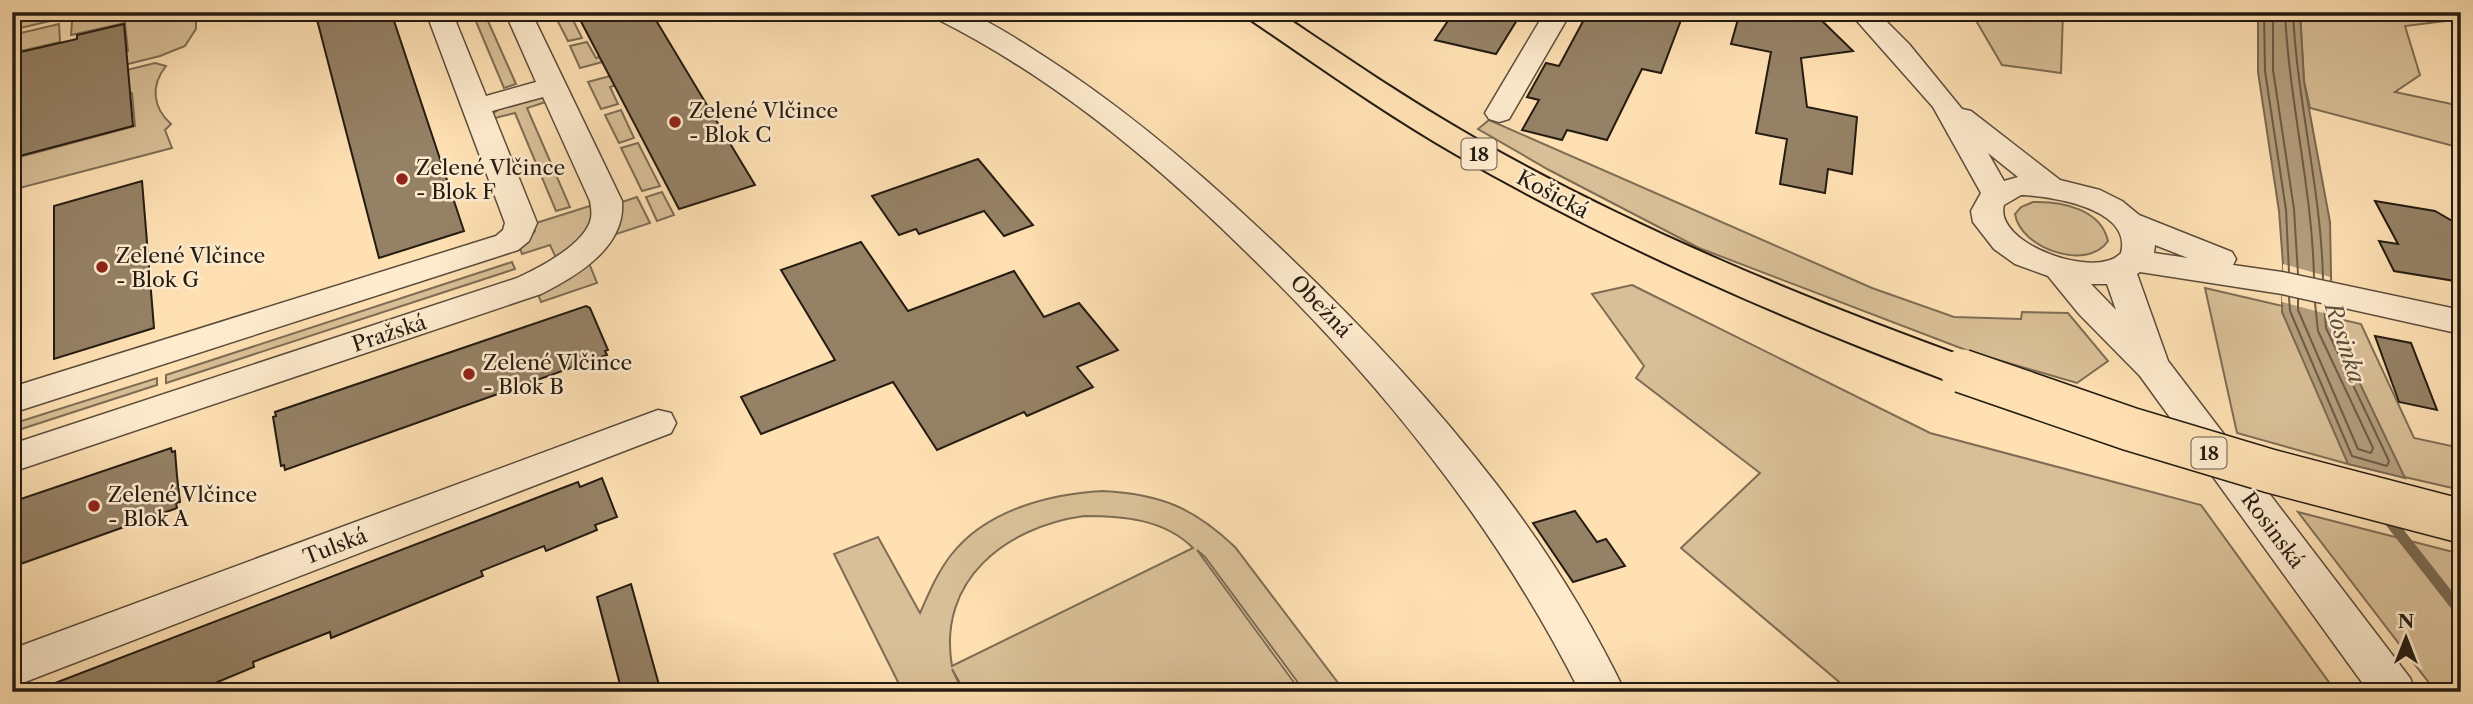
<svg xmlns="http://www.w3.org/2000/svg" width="2473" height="704" font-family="'Libre Caslon Text',serif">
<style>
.green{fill:#d9bf97;stroke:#7e6d54;stroke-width:2;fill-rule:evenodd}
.water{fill:#b49d7c;stroke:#7a6951;stroke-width:2}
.pier{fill:#fee0b3}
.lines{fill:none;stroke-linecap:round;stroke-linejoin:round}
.shore{stroke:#6c5c46;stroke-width:2}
.stream{stroke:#7a6951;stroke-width:11}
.building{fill:#958165;stroke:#241b11;stroke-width:2}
.minor-casing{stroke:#5a4c3a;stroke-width:3}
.major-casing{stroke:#241b11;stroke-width:4}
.minor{fill:#feebce;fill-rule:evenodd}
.major{fill:#fee0b3;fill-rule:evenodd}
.major-bridge-casing{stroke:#241b11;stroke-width:46;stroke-linecap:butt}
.major-bridge{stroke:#fee0b3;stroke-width:43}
.poi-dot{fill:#8f2418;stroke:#feebce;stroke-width:2.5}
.labels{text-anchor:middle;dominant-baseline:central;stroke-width:5;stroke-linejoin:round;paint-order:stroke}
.shield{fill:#feebce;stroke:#65594a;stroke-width:2}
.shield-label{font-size:19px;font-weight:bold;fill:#241b11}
.poi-label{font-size:21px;fill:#241b11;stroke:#feebce;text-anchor:start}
.street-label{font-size:21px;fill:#241b11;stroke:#feebce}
.water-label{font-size:23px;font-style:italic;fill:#5e4f3c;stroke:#feebce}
</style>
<rect width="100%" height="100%" fill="#fee0b3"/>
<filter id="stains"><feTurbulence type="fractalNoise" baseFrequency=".00286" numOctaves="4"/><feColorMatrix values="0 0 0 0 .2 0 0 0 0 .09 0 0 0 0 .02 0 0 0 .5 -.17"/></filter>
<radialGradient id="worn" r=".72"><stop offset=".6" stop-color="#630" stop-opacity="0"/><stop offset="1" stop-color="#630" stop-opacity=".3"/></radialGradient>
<!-- green -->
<g class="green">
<polygon points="12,12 61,12 54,20 12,30"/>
<polygon points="106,12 196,12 196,29 185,46 160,56 12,93 12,80 128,51 125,23 71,35 72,21"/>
<polygon points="472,12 484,12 516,84 504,88"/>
<polygon points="553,12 569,12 582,38 568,41"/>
<polygon points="1971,12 2063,12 2061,73 2002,65"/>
<polygon points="2300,12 2461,12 2461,19 2405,26 2420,75 2395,92 2461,106 2461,148 2310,108 2304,81"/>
<polygon points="59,24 60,42 12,53 12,35"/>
<polygon points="587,42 596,58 622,51 625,56 580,68 570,46"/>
<path d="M155,63L166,66C150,86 153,108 171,124L165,130L172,148L12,190V159L135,126L132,93L73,108L82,81Z"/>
<polygon points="621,73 636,78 610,87 618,104 601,109 588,82"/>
<polygon points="543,97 549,101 527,108 570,207 556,211 515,113 491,119 491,115 502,107"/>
<polygon points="621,110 634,138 619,143 605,115"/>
<polygon points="1489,120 1872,288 1954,317 2021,319 2022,312 2068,313 2108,361 2077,383 1971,352 1699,248 1549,170 1478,129"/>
<polygon points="638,143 660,186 642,191 621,148"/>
<polygon points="662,192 674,215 657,221 646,197"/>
<polygon points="637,197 650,223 616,234 589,263 597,283 541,302 538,294 617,227 622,202"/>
<path d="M2033,202C2061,201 2101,209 2108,241C2087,272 2020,248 2015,214L2021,207Z"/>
<polygon points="596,204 589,229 557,260 550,245 522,254 519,245 526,242 535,231 533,224"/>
<polygon points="512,262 515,269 166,383 166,375"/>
<polygon points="1632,285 1930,433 2201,505 2336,692 1851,692 1681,548 1760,473 1636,378 1644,366 1592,294"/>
<polygon points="2205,288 2361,324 2414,438 2461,448 2461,490 2348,464 2237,433"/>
<polygon points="157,378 157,385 12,432 12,424"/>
<path d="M1103,491C1161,494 1194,508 1235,547L1345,692H1305L1205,557L1197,550L1301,692H965L952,669L963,692H903L834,554L878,537L920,613C929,593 937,573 951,555C986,510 1049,494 1103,491ZM1084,516C1123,516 1164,519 1193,548L952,666C937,580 1006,527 1084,516Z"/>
<polygon points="2298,512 2461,554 2461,692 2436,692"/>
</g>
<!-- water -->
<polygon class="water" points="2258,12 2300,12 2304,82 2330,222 2332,325 2405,478 2348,464 2282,312 2283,264 2279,211 2258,72"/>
<!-- pier -->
<polygon class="pier" points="2283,264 2330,277 2331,315 2282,302"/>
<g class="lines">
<!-- shore -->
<g class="shore">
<polyline points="2264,12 2265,71 2286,210 2289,272"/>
<polyline points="2273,12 2273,70 2294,209 2298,274"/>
<path d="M2285,12C2289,101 2312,188 2314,277"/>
<path d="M2293,12C2297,102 2321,189 2323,279"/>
<polyline points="2289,297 2290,311 2352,456 2387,466 2389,461 2326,328 2324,305"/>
<polyline points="2298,299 2298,310 2358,449 2371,453 2373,448 2318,331 2315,303"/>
</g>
<!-- stream -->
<polyline class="stream" points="2385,515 2461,612"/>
</g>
<!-- building -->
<g class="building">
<polygon points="315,12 391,12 464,231 379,258"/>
<polygon points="576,12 651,12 755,185 679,209"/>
<polygon points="1454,12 1522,12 1496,54 1435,40"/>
<polygon points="1588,12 1684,12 1661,73 1642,69 1607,140 1567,130 1562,140 1522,130 1539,100 1527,97 1546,63 1559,66"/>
<polygon points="1740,12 1813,12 1853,51 1801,58 1807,107 1857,117 1852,174 1828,169 1825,193 1780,184 1787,139 1756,133 1771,52 1731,44"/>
<polygon points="124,24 133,126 12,158 12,54 77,39 77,35"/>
<polygon points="978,159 1033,225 1004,236 984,211 919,234 916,229 899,235 872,196"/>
<polygon points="142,181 154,328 54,359 54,206"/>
<polygon points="2375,201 2435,211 2461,226 2461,282 2394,271 2379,241 2398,244"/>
<polygon points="861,242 908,311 1014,271 1044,317 1079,303 1118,350 1077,367 1093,387 1027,416 1024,412 937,450 893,382 761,434 741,397 835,360 781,270"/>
<polygon points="586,306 590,308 608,350 605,351 607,355 285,470 284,465 281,466 273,417 276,416 275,412"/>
<polygon points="2375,336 2411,343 2437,410 2399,402"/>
<polygon points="171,448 172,452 175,451 177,476 180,502 176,503 177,508 12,567 12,502"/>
<polygon points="602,478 617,517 595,525 597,530 546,551 544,546 481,571 483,576 331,638 330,632 253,662 254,667 208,686 191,692 37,692 37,690 544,495 578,482 580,487"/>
<polygon points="1575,511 1597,542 1606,539 1625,566 1573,582 1533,523"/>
<polygon points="631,584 661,692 622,692 597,597"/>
</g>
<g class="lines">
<defs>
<g id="minor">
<path d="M426,12H452L486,96L536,82L505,12H531L622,201C626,247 577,276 541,294L12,472V444L517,278C539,268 586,244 591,218C592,213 591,206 590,201L543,97L492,111L537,223L529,241L518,250L12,413V387L496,236L503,230L505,223Z"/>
<path d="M931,12C941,12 953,11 963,12C981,15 1025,44 1042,55C1122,106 1195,168 1264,233C1348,311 1427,394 1497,485C1546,549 1590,619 1625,692H1580C1495,523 1378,379 1242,248C1149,157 1051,76 935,18Z"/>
<polygon points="1545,12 1571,12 1509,119 1499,122 1489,119 1485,113"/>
<path d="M1849,12H1877L1909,44L1962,109L1971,111L2060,180L2100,190L2122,201L2139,215L2232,252L2236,259L2233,265L2282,272L2461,310V334L2282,294L2140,272L2137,274L2168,361L2410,678L2416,692H2369L2140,376L2079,314L2048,276L2015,264L1994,249L1973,222L1971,211L1981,193L1933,107ZM1988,153L2018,177L2004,181ZM2021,195C2050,196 2133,208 2121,253C2096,281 1993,243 2004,205ZM2155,245L2188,258L2154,253ZM2091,284H2107L2116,310Z"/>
<polygon points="658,410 671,413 676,423 671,433 12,687 12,649"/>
</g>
<path id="major" d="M1244,12H1278C1344,56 1409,101 1478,140C1636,230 1805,299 1976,361L1982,371L1976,381L1962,385L1948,381C1779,317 1613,245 1457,155C1384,113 1317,65 1248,18Z"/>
</defs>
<!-- minor casing -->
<use href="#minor" class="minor-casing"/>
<!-- major casing -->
<use href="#major" class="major-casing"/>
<!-- minor -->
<use href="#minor" class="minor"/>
<!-- major -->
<use href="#major" class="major"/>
<defs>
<polyline id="major-bridge" points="1962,371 2130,429 2270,471 2461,521"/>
</defs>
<!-- major-bridge casing -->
<use href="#major-bridge" class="major-bridge-casing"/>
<!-- major-bridge -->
<use href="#major-bridge" class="major-bridge"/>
</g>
<!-- markers -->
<g class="poi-dot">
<circle cx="675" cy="122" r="7"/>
<circle cx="402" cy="179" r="7"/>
<circle cx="102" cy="267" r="7"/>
<circle cx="469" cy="374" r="7"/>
<circle cx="94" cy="506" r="7"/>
</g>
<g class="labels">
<!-- shield labels -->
<g class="shield">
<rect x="1461.5" y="138.5" width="35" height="31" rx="5"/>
<rect x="2191.5" y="437.5" width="35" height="31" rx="5"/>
</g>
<g class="shield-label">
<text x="1479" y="154">18</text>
<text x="2209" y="453">18</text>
</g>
<!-- poi labels -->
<g class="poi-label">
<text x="689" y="110">Zelené Vlčince<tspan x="689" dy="24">- Blok C</tspan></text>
<text x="416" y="167">Zelené Vlčince<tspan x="416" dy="24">- Blok F</tspan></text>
<text x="116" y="255">Zelené Vlčince<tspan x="116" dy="24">- Blok G</tspan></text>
<text x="483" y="362">Zelené Vlčince<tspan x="483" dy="24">- Blok B</tspan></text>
<text x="108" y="494">Zelené Vlčince<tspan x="108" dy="24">- Blok A</tspan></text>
</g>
<!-- street labels -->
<g class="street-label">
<text transform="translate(1553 194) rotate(28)">Košická</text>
<text transform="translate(1321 306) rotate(46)">Obežná</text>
<text transform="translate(389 333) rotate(-18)">Pražská</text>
<text transform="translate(2273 530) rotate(53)">Rosinská</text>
<text transform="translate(335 546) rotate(-21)">Tulská</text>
</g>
<!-- water labels -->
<g class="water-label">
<text transform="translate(2345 343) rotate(72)">Rosinka</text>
</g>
</g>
<!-- margin -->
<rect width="2473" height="704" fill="none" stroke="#fee0b3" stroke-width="42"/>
<rect x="14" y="14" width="2445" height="676" fill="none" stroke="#241b11" stroke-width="3.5"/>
<rect x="21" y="21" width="2431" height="662" fill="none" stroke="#241b11" stroke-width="2"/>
<!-- north arrow -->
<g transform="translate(2406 638)" stroke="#feebce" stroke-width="5" paint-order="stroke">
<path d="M0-5L12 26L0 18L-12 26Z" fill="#241b11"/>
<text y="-10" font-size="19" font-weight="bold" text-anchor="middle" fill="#241b11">N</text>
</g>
<rect width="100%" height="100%" filter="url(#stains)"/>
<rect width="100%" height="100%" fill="url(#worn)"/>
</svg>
